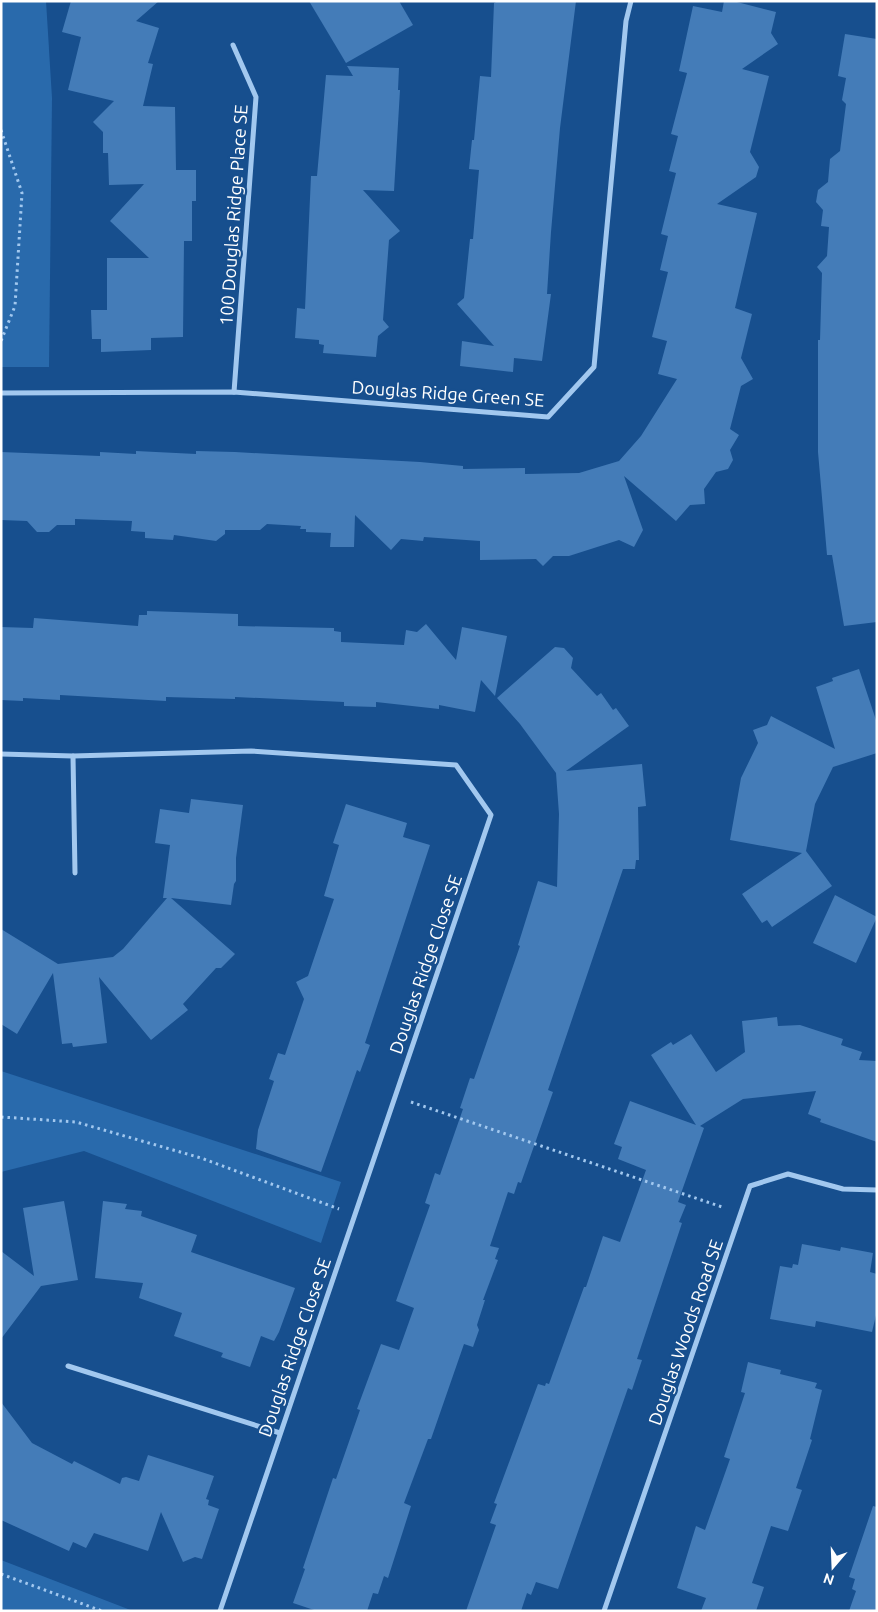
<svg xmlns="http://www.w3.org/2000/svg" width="878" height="1612" font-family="Ubuntu,sans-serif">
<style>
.green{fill:#296aac}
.building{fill:#447cb8}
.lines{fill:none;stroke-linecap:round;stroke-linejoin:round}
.path{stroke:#a2c8ef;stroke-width:3;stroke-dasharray:2.5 4;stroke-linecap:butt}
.street{stroke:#a2c8ef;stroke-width:5}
.labels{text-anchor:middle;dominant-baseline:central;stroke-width:4.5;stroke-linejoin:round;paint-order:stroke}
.street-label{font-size:18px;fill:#fff;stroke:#174f8e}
</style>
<rect width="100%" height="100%" fill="#174f8e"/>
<!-- green -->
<g class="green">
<polygon points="1,1 46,1 52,98 49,367 1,367"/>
<polygon points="1,1071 341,1182 321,1243 84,1151 1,1172"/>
<polygon points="1,1560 133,1611 1,1611"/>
</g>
<!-- building -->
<g class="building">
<polygon points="71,1 159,1 136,21 159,28 148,63 153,64 143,106 175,107 176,170 196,170 196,201 192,201 192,241 184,241 183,337 151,338 151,350 101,352 101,339 92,339 91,310 107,310 107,258 149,258 110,221 144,184 109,185 108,153 103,153 103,132 93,122 114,101 68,90 81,37 62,32"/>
<polygon points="309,1 399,1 413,25 346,63"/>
<polygon points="498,1 576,1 560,128 551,232 547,294 551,294 542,361 514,358 513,372 460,366 462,341 494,346 457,304 464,298 470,239 473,239 479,170 469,169 472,140 474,140 480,76 491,77 494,3"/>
<polygon points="724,1 733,1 776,12 771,33 778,44 742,69 769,76 750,152 759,167 756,177 717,204 757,213 735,308 752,314 741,358 753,379 741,386 730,429 739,435 730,450 733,460 728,469 716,472 704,489 705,504 690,505 676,521 624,476 643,530 634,547 619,540 569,556 553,556 543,566 536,559 480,560 480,541 424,537 423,541 401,539 391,550 355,515 354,547 330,547 331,533 306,532 306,529 300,529 301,526 267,524 260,530 225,530 225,534 216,541 174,535 173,540 145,538 145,532 131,531 132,521 75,519 75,525 57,525 49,532 37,532 27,521 1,520 1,452 100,456 100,452 136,454 136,451 196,454 196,451 235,452 420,462 463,466 463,469 525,468 525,474 579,473 619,461 641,436 677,379 658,374 667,341 652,337 668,272 660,270 668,236 661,234 676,173 669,171 678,136 671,134 687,73 679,71 693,6 722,12"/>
<polygon points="845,34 877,39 877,622 844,626 832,555 827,555 818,452 818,340 820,340 822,273 817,267 827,256 829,227 821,226 823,210 816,202 818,190 828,182 830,159 840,151 846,104 842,100 846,78 838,76"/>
<polygon points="347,66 399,68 398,90 400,90 394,191 363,190 400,231 389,240 383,320 389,327 378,336 376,357 323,353 324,345 319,344 319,340 295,338 297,308 305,309 311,176 317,176 326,75 353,76"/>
<polygon points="147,611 238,614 238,626 334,628 334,631 341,632 341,642 404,645 406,630 417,632 426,624 456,660 462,627 507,636 495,696 481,680 475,712 439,705 439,709 376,702 376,707 344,706 344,702 235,697 235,699 166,697 166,701 60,695 60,700 23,698 23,701 1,700 1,627 33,628 34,618 138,626 139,615 147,615"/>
<polygon points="555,647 564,648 573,658 571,668 597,696 601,693 613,710 616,708 629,726 566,771 642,764 646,806 638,807 639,860 636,860 635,869 623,869 548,1090 553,1092 521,1183 518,1182 514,1194 508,1192 490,1246 499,1248 495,1259 498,1260 483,1300 485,1300 477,1325 479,1330 473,1347 464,1344 431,1439 428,1439 404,1503 411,1506 388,1578 384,1576 378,1594 373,1593 367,1611 317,1611 293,1603 305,1569 303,1568 333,1478 336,1479 360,1410 357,1409 381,1344 399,1350 414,1308 396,1301 430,1205 425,1203 435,1173 440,1175 463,1109 460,1108 470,1078 474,1079 520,946 518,945 538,881 557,887 559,814 556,773 520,724 497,698"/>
<polygon points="859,669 877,723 877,753 833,767 815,804 806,851 832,886 772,927 767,920 762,923 742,894 802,853 730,840 741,778 758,743 753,730 767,725 771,716 835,749 816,687 833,681 832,678"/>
<polygon points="191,799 243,805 236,858 236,881 234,884 231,905 171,898 235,954 221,968 216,968 183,1004 188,1010 151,1040 99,977 107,1043 73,1047 72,1043 62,1044 53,973 17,1034 1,1024 1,929 58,964 113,957 123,949 167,898 163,898 170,845 155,843 160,809 189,813"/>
<polygon points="346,804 407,823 403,837 430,845 365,1043 370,1045 360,1072 357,1070 321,1172 256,1149 258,1130 274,1081 269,1079 278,1053 285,1055 304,999 296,982 308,976 334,899 324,896 339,845 333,843"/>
<polygon points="835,895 877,917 856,963 813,943"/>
<polygon points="777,1017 778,1026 800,1025 843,1039 841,1045 862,1052 859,1060 877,1061 877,1142 820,1122 821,1119 808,1114 816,1091 743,1099 700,1126 704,1128 678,1202 686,1205 679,1222 682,1223 637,1359 642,1360 632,1390 628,1388 558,1589 536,1582 531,1595 527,1593 521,1611 466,1611 496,1525 490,1523 497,1504 494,1503 538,1384 545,1386 546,1383 549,1384 584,1287 586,1287 603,1236 620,1242 646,1170 618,1159 622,1147 614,1144 630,1101 696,1125 651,1055 671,1042 673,1045 691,1034 716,1072 745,1052 742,1021"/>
<polygon points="64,1201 78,1280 41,1286 1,1339 1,1251 34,1276 23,1208"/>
<polygon points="103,1201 127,1204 125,1209 142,1211 141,1216 197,1235 191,1252 295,1288 279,1332 274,1341 261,1336 250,1367 221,1357 223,1353 174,1336 182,1313 139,1298 143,1283 95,1278"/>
<polygon points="802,1244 840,1251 841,1247 873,1253 870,1272 877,1274 877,1311 872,1332 816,1321 815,1327 770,1319 780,1266 792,1268 793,1264 798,1265"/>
<polygon points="748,1362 781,1370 780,1374 817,1383 815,1388 822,1390 810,1439 812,1440 796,1488 802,1490 788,1531 771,1526 752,1583 764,1587 756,1611 701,1611 706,1598 677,1588 696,1526 705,1530 730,1459 724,1457 745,1393 741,1392"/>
<polygon points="1,1402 32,1443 72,1464 74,1461 120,1484 122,1478 126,1477 139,1481 148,1455 214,1476 206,1499 209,1500 208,1505 219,1509 202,1559 195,1557 183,1562 161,1512 148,1551 94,1533 86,1548 73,1542 69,1551 1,1520"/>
<polygon points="873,1506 877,1507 877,1611 849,1611 856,1591 852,1589 855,1579 849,1577"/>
</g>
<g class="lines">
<!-- path -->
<g class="path">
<polyline points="1,130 22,193 15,306 1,341"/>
<polyline points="411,1102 725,1208"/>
<polyline points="1,1117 76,1122 201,1158 339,1209"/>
<polyline points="1,1574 102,1611"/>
</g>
<!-- street -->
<g class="street">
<polyline points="233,45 256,97 234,392"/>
<polyline points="1,393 234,392 548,417 594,367 626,21 631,1"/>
<polyline points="1,754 73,756 251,751 456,765 491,815 220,1611"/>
<polyline points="73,756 75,873"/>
<polyline points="68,1366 280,1433"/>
<polyline points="604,1611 750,1186 788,1174 843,1189 877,1190"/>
</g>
</g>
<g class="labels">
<!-- street labels -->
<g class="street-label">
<text transform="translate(233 215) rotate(-86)">100 Douglas Ridge Place SE</text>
<text transform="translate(448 393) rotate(4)">Douglas Ridge Green SE</text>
<text transform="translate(425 964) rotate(-71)">Douglas Ridge Close SE</text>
<text transform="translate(685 1332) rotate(-71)">Douglas Woods Road SE</text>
<text transform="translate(294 1347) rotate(-71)">Douglas Ridge Close SE</text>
</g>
</g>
<!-- border -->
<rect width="878" height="1612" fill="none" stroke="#ffffff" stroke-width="5"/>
<!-- north arrow -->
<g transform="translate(833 1567) rotate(199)" stroke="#174f8e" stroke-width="4" paint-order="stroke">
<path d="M0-4L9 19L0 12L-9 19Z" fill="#ffffff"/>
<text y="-8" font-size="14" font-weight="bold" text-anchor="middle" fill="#ffffff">N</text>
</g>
</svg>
